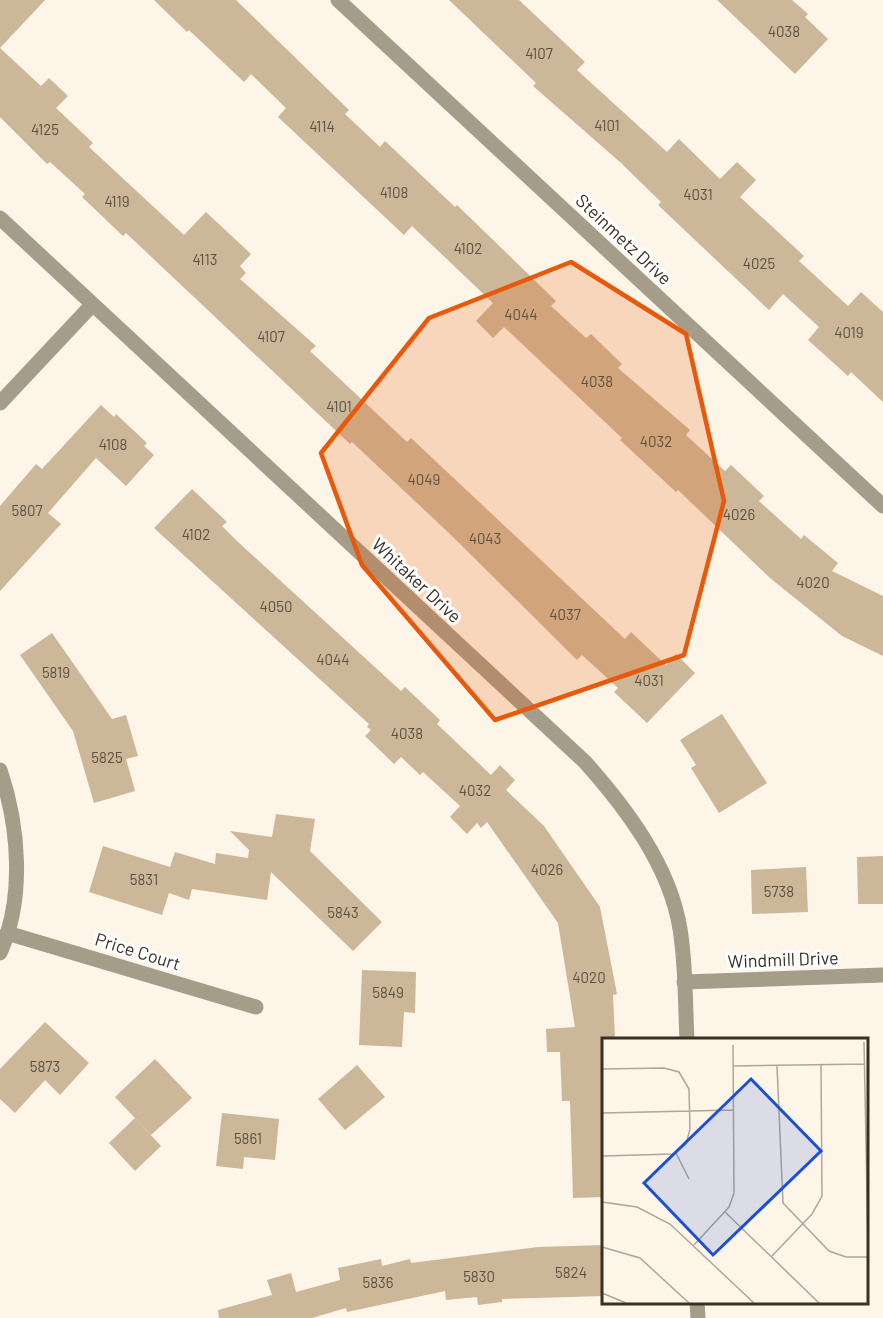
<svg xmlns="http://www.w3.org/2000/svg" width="883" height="1318" font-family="Barlow,sans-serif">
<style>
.building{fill:#ccb799}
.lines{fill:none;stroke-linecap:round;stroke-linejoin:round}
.minor{stroke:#a59c89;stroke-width:15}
.marked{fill:#e8590c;fill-opacity:0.2;stroke:#e8590c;stroke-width:4.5;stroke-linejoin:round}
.labels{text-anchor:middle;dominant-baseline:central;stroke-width:6;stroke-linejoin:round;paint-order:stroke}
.number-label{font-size:15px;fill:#5d5241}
.street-label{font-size:18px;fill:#383024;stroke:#fff}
.inset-road{fill:none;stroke:#aea69a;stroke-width:1.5}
.view{fill:#1d4ed8;fill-opacity:0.15;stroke:#1d4ed8;stroke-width:3}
.inset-edge{fill:none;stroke:#383024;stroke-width:3}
</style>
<rect width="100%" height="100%" fill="#fdf5e8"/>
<!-- building -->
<g class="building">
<polygon points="0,0 45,0 0,48 41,86 49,78 68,96 56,108 93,143 89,147 184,235 206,212 251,254 240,266 246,273 240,279 316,346 310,351 407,442 411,438 625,639 631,632 666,665 676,654 695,673 647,723 614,692 618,688 582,655 577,660 450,534 352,442 350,444 126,233 123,236 82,197 85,194 50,162 47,164 0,117"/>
<polygon points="154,0 236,0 349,110 345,114 380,147 385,141 455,207 457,205 556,301 551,306 586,338 591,334 622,364 618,368 690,430 686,435 725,471 731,465 764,496 759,501 801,539 804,535 838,563 832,571 883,596 883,656 842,636 770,578 678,490 676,492 620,440 622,438 504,327 493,338 476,321 493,303 412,226 404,235 278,117 286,108 251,74 244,82 189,30 187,32"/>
<polygon points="449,0 519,0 585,62 577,70 667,152 679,139 720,179 737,162 756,180 740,197 804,256 799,261 848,306 861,292 883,312 883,402 851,372 848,376 808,340 819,327 783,294 769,310 658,205 661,202 621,163 533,86 536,83"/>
<polygon points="717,0 792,0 808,14 805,17 828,39 795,74"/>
<polygon points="101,405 114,417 116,414 147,443 144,446 154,455 126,486 96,458 48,513 61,524 0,591 0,506 36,464 42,469"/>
<polygon points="192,489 227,522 222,526 237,541 401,691 405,687 440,720 437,724 491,775 500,765 515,780 506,790 544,826 600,907 617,994 613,995 615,1039 604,1039 604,1197 573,1198 570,1101 562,1101 560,1052 547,1052 546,1029 575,1027 558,923 487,822 481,828 477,823 467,834 450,817 460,806 423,772 420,775 401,757 394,764 365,736 371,730 367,727 369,724 154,528"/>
<polygon points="52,633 112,719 126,715 138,756 126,759 135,791 94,803 73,731 20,655"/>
<polygon points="722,714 767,783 719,813 691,768 696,765 680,740"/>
<polygon points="276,814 315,819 310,851 382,922 353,951 271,872 267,900 192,889 189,900 169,893 162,915 89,892 103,846 170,867 175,852 215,864 216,853 248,858 249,850 230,831 272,837"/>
<polygon points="883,856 883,904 858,904 857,857"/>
<polygon points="806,867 808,912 752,914 751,870"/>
<polygon points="362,970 416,972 415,1013 404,1012 402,1047 359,1045"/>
<polygon points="45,1022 89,1063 60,1095 45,1080 15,1113 0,1099 0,1069"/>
<polygon points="155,1059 192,1098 151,1135 115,1097"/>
<polygon points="357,1065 385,1097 345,1130 318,1099"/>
<polygon points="222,1113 279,1119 275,1160 244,1157 243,1169 216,1166"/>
<polygon points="135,1118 161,1146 135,1171 109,1143"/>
<polygon points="604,1245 604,1296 502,1299 502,1302 478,1305 477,1297 446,1300 445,1291 347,1312 346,1308 312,1318 219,1318 218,1310 272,1295 267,1280 291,1273 296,1292 340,1280 338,1268 381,1259 382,1266 410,1259 411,1263 538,1247"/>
</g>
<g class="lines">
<!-- minor -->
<g class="minor">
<polyline points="338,0 883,506"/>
<path d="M0,218L585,762C626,808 670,866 680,929C686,965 685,1002 687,1039"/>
<polyline points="0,403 92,305"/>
<path d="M0,770C19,826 25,898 0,953"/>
<polyline points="7,933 256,1007"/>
<polyline points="684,982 883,975"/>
<polyline points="697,1302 698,1318"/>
</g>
</g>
<!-- marked area -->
<path class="marked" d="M571,262L686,334L724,501L684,655L495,720L362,565L321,453L429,318Z"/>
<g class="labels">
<!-- number labels -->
<g class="number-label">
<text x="784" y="31">4038</text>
<text x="539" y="53">4107</text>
<text x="607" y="125">4101</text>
<text x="322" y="126">4114</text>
<text x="45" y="129">4125</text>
<text x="394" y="192">4108</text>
<text x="698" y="194">4031</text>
<text x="117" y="201">4119</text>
<text x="468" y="248">4102</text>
<text x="205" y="259">4113</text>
<text x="759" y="263">4025</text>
<text x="521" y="314">4044</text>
<text x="849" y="332">4019</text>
<text x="271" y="336">4107</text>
<text x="597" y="381">4038</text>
<text x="339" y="406">4101</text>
<text x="656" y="441">4032</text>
<text x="113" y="444">4108</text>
<text x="424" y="479">4049</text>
<text x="27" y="510">5807</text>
<text x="739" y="514">4026</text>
<text x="196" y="534">4102</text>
<text x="485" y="538">4043</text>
<text x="813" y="582">4020</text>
<text x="276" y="606">4050</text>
<text x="565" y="614">4037</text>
<text x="333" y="659">4044</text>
<text x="56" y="672">5819</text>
<text x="649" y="680">4031</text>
<text x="407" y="733">4038</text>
<text x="107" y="757">5825</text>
<text x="475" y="790">4032</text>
<text x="547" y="869">4026</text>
<text x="144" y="879">5831</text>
<text x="779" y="891">5738</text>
<text x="343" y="912">5843</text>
<text x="589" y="977">4020</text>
<text x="388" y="992">5849</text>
<text x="45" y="1066">5873</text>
<text x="248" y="1138">5861</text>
<text x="571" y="1272">5824</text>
<text x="479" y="1276">5830</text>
<text x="378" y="1282">5836</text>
</g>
<!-- street labels -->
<g class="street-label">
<text transform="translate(624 239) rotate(43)">Steinmetz Drive</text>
<text transform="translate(417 580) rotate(43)">Whitaker Drive</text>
<text transform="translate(138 951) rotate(17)">Price Court</text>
<text transform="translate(783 959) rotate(-2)">Windmill Drive</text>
</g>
</g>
<!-- overview -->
<g transform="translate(602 1038)">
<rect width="266" height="266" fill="#fdf5e8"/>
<path class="inset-road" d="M53,0H144M262,4L266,207M131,28L262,26M175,28L181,165L227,213L244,219H266M0,31L62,30L77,34L87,51L88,91L84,106L71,116L0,118M0,75L132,72M74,115L87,141M0,164L35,169L68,186L152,265M123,174L217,265M92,207L127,169L132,155L131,7M0,209L38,220L87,265M169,219L210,176L220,158L219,27M0,255L24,265"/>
<path class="view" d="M149,41L219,113L111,217L42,145Z"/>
<rect width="266" height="266" class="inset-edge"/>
</g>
</svg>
